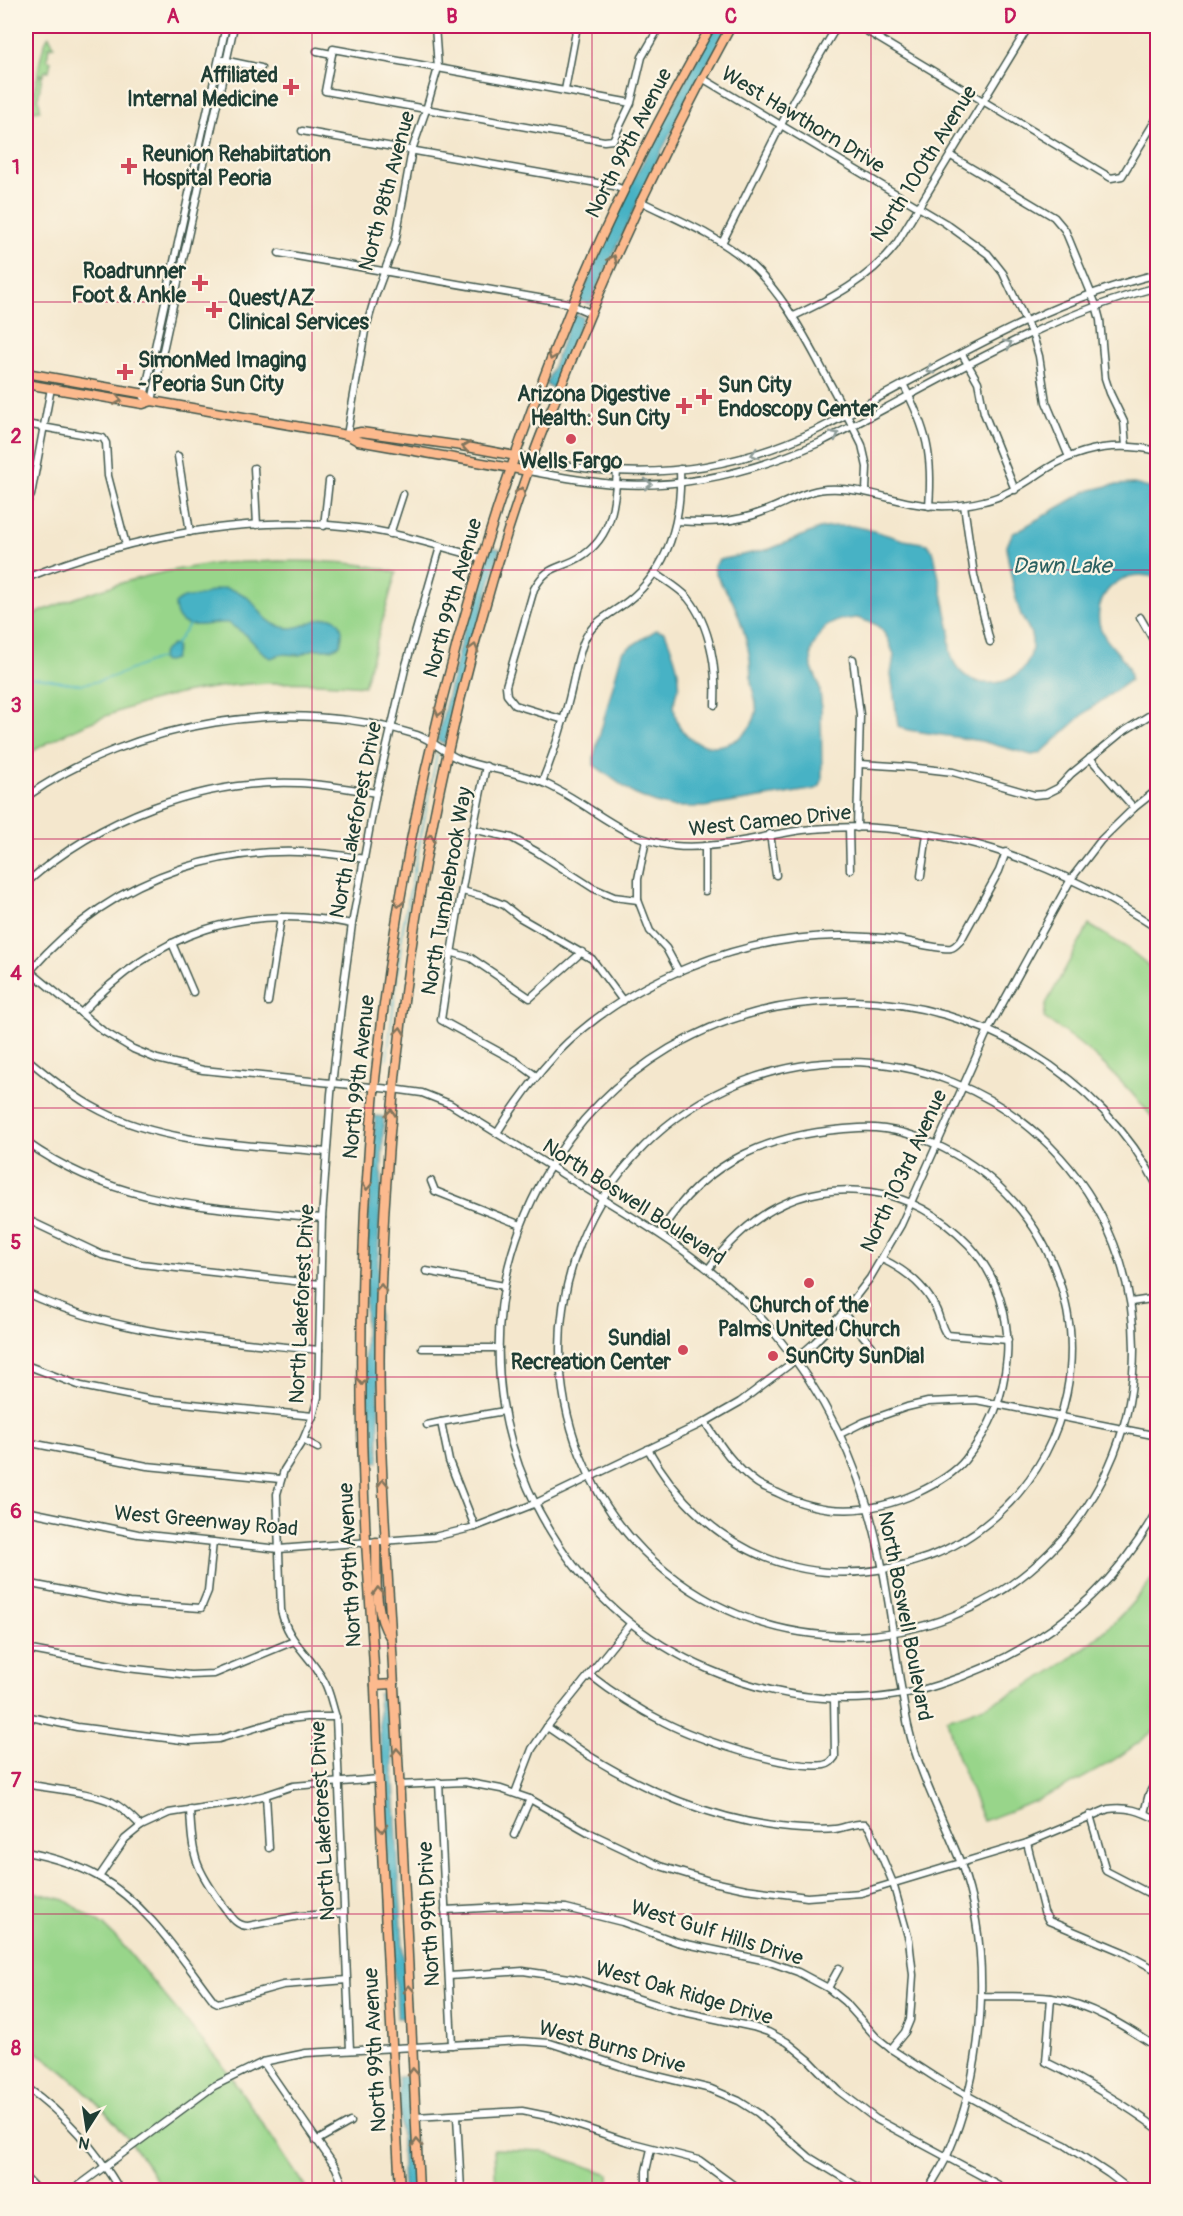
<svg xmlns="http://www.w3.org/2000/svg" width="1183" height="2216" font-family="Pangolin,sans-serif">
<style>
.green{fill:#98d58a;stroke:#5c895f;stroke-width:1.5}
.water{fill:#47b2c5;stroke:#33787c;stroke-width:1.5}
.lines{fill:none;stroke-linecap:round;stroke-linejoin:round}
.stream{stroke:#47b2c5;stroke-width:1.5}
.minor-casing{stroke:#3f564b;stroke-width:9}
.major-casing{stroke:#3f564b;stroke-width:11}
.minor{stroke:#fff;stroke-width:6}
.major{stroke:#fcba8e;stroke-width:8}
.oneway{stroke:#82755c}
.oneway2{stroke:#8f9e9a}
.grid{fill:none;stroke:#c2185b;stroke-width:1.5;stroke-opacity:0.55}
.poi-dot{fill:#d1495b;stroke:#fcf5e5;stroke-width:2}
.labels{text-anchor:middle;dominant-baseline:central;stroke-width:4.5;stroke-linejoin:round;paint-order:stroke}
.poi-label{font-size:21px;font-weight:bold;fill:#1f3d34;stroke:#fcf5e5;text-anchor:start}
.street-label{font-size:21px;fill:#1f3d34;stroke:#fcf5e5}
.water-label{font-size:22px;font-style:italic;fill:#2b6060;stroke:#fcf5e5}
.neatline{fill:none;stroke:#c2185b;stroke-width:2}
.grid-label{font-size:20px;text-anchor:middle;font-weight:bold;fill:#c2185b}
</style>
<rect width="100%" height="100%" fill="#fcf5e5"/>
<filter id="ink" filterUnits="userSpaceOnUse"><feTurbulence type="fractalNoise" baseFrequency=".0167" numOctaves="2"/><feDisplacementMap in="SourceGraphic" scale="12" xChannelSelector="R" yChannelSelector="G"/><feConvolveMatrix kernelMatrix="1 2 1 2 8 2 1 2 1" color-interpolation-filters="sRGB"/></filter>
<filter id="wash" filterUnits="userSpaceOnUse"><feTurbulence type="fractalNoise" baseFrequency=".008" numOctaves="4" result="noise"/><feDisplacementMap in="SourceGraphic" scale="24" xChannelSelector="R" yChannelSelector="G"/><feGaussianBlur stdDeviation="1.35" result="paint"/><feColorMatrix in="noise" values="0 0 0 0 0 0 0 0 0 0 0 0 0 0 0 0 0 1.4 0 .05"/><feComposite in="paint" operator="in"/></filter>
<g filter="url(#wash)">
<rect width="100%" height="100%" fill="#f4e7cd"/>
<!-- green -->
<g class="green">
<path d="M49,36L54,46L49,47L47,59L51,61L49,71H45L43,75L38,74C39,65 43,42 49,36Z"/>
<path d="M38,75L42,76L38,99C39,104 41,104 40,110L33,111L30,106Z"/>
<path d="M278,561C316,562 360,560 396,573L364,686C240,674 134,691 26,755V618C87,591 154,570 222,563C240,562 259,562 278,561Z"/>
<path d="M1089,925L1126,947L1157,972V1123C1121,1078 1092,1050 1044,1018L1046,1004Z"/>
<path d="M1157,1572V1728C1107,1771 1046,1799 983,1821L955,1750L947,1719C1030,1694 1107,1643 1157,1572Z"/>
<path d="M26,1890L65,1900L104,1926L121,1943L228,2072L307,2190H163C128,2132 84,2081 26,2045Z"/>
<polygon points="494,2149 542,2151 609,2174 610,2190 496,2190"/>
</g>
<!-- water -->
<g class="water">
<polygon points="714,26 728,26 661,152 590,304 579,301 624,198"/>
<polygon points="573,313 583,317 555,389 546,385"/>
<path d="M1134,484L1157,490V578C1127,567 1094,589 1099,623C1103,646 1131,656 1130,680L1086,712L1041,753L1032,755L981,741L908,730L898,726L891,674L894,655L888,639L882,630L875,624L857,618L839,620L825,627L813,646L811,653L812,668L819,684L821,701L822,780L820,786L816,789L704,807H672L655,803L634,794L594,765V756L622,652L656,630L665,632C670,644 681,673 679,685C679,688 676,691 676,694C673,704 674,715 679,725C696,759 748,749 756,713C758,703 754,696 752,687C750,678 751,668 750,659C747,640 741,620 733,602C727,590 715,579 714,566L719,560L770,549L819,529L835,526H852L867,529L904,540L928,544L934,554L950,631C941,702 1035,696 1032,641C1032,629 1023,622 1020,612C1013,593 1011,572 1007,553V546L1012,534L1087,491L1112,485Z"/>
<polygon points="489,546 500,549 445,744 437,740 462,636"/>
<path d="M225,588C233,590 241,592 247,597C259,607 263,621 279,626C303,634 314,614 334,618C344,625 343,634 340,645L332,649H314L300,655L281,654L271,658L265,655L246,635L228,623C212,620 176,639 175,604C186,593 190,600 202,595C210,592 216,589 225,588Z"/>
<polygon points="172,645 177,647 174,659 164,662 161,659 163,652"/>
<polygon points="375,1116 384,1117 378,1262 379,1462 368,1463 364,1375 367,1233"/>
<polygon points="389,1692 407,2018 397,2018 396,1986 391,1960 378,1694"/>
<polygon points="408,2076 415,2190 403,2190 398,2077"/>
</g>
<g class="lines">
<!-- stream -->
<g class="stream">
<polyline points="175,645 189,625"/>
<path d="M26,679C48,675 61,685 81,684C107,682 135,667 160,658"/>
<polyline points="387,1059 403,927 437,754"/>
</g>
</g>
</g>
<g filter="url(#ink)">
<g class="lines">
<defs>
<g id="minor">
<polyline points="858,26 1111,178 1122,176 1158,116"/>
<polyline points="317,51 332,54"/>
<polyline points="223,60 261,68"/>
<polyline points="702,78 945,223 988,254 1003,273 1034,339 1039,356 1046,402 1069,457"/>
<polyline points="565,90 577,26"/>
<polyline points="631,103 333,49 325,91 604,141 613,140 631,103 642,57 660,26"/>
<polyline points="302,131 614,186 624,190"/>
<polyline points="951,156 1054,217 1065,230 1096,305 1100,320 1105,378 1110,393 1124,422 1126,446"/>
<path d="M640,201C676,219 717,235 748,262C779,290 798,324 817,359C832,388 848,416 862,445L867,467L866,491"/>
<polyline points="722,243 794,99 837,26"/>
<polyline points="279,253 567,303 590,313"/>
<path d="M794,316C832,298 868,280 895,246L1029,26"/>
<polyline points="962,354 978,382 984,413 1015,490"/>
<path d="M903,384C927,430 933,455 929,506"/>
<polyline points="144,397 226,26"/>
<polyline points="152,401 234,26"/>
<polyline points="26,424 103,438 106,443 108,476 126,545"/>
<polyline points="347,435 365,331 375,297 395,243 412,150 426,110 438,68 435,26"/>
<polyline points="178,456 190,532"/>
<path d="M532,459C554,463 577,468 600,470C676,477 751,462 819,429C930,373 1036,303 1158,274"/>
<polyline points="254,468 257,525"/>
<path d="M528,471C557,476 585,482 615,484C687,489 756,471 821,442C932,386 1037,318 1158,287"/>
<polyline points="26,504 31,495 51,388"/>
<polyline points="964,505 974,575 990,642"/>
<path d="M677,521C706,523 734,523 762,512C783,505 803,491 826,489C857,487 882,497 911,503C935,508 960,507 984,501C1008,496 1027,481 1048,468C1082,447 1119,442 1158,451"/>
<polyline points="324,526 329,481"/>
<polyline points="390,534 403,494"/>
<path d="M655,573C666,581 679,588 688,598C711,626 717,670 715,705"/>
<path d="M26,578C132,536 251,512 366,529C405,535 443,547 481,558"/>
<polyline points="1140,617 1158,648"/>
<polyline points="853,659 860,715 857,828"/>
<path d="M564,720L515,705L507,695L506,686L534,589C546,568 553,570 573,561C611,543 615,507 617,471"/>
<polyline points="1090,758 1134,808"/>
<polyline points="860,764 909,767 953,772 1034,795 1046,794 1058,788 1071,774 1121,733 1158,710"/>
<path d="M486,766C468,850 453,935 441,1020L514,1060L536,1076"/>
<path d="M542,782C553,755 562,727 569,699C574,680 577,658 584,641C592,621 613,613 628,601C669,569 682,519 680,469"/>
<path d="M26,797C134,721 291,695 417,735C433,740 444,753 459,759C487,770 518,771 546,784C593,805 619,839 674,846C717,851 768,833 812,829C936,818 1056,861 1158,929"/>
<polyline points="849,828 850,870"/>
<polyline points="472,829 512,838 537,852 593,888 614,897 638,900"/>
<polyline points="770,834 776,875"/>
<polyline points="646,840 638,879 638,900 650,931 666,948 679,972"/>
<polyline points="705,846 705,891"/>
<polyline points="921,876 927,834"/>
<path d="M26,883C99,819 200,779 299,783C325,784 350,789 376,793"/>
<polyline points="462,891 482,896 504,905 519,917 592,959 623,1001"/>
<polyline points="172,943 193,992"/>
<polyline points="450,952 471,958 530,998 582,952"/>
<path d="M26,968L103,1031L133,1049L157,1059L203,1070L400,1090L422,1093L450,1104C497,1133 543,1162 590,1191C658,1232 724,1272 776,1335C828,1398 862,1471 879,1551C892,1609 896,1668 908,1726C919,1774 942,1816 960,1861C994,1951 985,2069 947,2156C942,2168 934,2179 928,2190"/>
<path d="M30,971C117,871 235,835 364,859"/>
<polyline points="268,1002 281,917"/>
<path d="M81,1013C157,932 243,902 352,924"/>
<path d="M26,1058C49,1077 73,1097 101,1111C169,1146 252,1144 326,1152"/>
<circle cx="847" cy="1349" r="287"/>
<path d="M497,1133C515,1104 534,1078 557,1053C628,980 745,934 847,936C862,937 877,937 892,939C907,940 938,950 951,948C955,947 958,943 961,940L999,871L1006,852"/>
<path d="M26,1142C119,1208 214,1207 322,1218"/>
<polyline points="431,1181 435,1191 521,1225"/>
<path d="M1158,1187C1100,1075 979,1003 854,1001C577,995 407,1297 551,1532C589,1595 643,1641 710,1670C782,1701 864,1709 938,1685C1034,1654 1110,1598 1158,1508"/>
<polyline points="26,1219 102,1255 141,1264 320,1284"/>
<path d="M882,1259C905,1270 925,1285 936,1309C940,1317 941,1328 947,1335L1008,1340"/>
<polyline points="426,1271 504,1286"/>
<path d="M26,1293C118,1336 220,1340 319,1350"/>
<polyline points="1131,1302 1158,1298"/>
<polyline points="843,1313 872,1346"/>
<polyline points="422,1348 499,1348"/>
<polyline points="26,1365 81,1386 152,1400 313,1416"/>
<path d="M705,1422C720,1445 734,1467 757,1483C763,1487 771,1490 778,1493C823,1516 871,1514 917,1493C934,1485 953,1475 965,1460C992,1426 1003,1399 1007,1357C1010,1316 997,1275 969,1245C942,1217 910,1197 871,1192C801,1182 749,1214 709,1268"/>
<polyline points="427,1425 441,1422"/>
<polyline points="840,1434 864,1422 907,1407 928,1402 976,1400 1158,1436"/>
<polyline points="303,1440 318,1448"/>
<polyline points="26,1442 147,1466 280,1479"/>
<path d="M648,1449C706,1554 814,1599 928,1557C977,1539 1020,1501 1045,1454C1065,1416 1074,1372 1070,1329C1064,1281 1046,1238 1014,1202C978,1161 915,1125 859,1128C775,1132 705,1158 660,1233"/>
<polyline points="26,1511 138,1534 279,1549 434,1537 475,1527 534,1504 705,1422 740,1402 789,1365 815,1342 843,1313 870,1278 901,1225 988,1030 1071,879 1101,840 1134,808 1158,789"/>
<polyline points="475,1527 449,1461 441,1422 504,1411"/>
<polyline points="26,1583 129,1603 201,1608 208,1591 213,1542"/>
<polyline points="26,1649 127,1668 190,1675 214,1674 294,1641"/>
<path d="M590,1675C613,1693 638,1709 664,1722C697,1739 788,1770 824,1765C830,1764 832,1761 835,1757L834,1699"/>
<polyline points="26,1716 77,1727 190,1741 219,1739 281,1720 307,1717 336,1717"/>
<path d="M547,1727C561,1736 574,1746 588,1755C645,1791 713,1819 780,1827C798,1829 816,1831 835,1829C845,1828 855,1822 866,1824L870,1829L893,1883L909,1940L913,1975L910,2020L905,2032L891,2049"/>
<polyline points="439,1782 452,2045"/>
<path d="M26,1784C50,1789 91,1792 112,1802C124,1808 132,1817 141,1826"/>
<path d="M398,1785L464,1782L501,1789L530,1799L588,1832L660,1866L713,1882L746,1889L807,1897L861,1893L1027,1843L1108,1809C1127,1806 1141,1811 1158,1820"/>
<polyline points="515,1793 532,1749 547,1727 630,1624"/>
<polyline points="266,1795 269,1848"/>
<path d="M190,1809C192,1857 195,1868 224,1907C231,1916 236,1926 248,1926L299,1916L344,1913"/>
<polyline points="1144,1813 1149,1794 1158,1777"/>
<polyline points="1090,1815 1106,1871 1158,1898"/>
<polyline points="514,1835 530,1799"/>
<polyline points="1027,1843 1044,1912 1049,1921 1123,1952 1158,1971"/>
<path d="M26,1852C51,1857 76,1864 99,1877C148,1904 181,1958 214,2001L218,2003L283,1985L347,1980"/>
<polyline points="99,1877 125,1839 141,1826 169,1813 239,1802 266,1795 293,1786 379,1779"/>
<polyline points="445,1910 521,1906 566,1908 622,1922 677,1942 767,1961 798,1972 828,1988 845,2002 876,2037 891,2049 939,2080 1010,2119 1065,2145 1109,2174 1130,2190"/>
<polyline points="449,1976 523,1971 576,1979 674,2010 753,2027 768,2032 787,2042 809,2060 839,2091 876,2119 1008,2190"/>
<polyline points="828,1988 839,1968"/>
<path d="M982,1996C1005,1997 1029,1995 1052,1998C1090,2004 1126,2027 1158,2048"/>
<path d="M1051,1998L1046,2062C1085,2081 1123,2103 1158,2129"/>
<path d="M350,2050L336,1717C332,1705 330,1692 324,1681C309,1653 288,1643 281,1610L277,1494L284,1470L303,1440L313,1416L318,1397L322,1218L331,1094L342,998L352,924L376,793L406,665L440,547"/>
<polyline points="263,2062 336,2168 345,2190"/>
<path d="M26,2087C64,2113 97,2151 120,2190"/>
<polyline points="457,2116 461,2190"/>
<polyline points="415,2117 522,2111 552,2117 625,2141 699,2160 740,2190"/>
<polyline points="316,2141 350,2122"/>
<polyline points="26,2178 37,2190"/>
<polyline points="73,2190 214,2086 263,2062 306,2053 522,2041 550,2043 632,2070 711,2089 739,2101 758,2113 809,2157 863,2190"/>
<polyline points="646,2190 646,2171 651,2149"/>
</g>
<g id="major">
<polyline points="26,373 145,394 152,401"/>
<polyline points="26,384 143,404 152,401 347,435 358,441 528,471"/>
<polyline points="347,435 361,432 462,446 532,459"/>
<path d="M376,1542C377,1571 373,1613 390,1637"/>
<polyline points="375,1685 394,1684"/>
<path d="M400,2190C391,2023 381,1855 375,1688C373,1639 369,1591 366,1542C362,1461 360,1378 362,1296C368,957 443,620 572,306C611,209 660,116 711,26"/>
<path d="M419,2190C411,2023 404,1855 394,1687C388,1565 377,1442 380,1318C387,1028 434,737 531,462C540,434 553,407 564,379C612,257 668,140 731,26"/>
</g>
</defs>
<!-- minor casing -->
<use href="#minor" class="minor-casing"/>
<!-- major casing -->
<use href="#major" class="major-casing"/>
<!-- minor -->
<use href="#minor" class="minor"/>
<!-- major -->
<use href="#major" class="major"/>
</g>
<!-- one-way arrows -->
<defs><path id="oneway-chevron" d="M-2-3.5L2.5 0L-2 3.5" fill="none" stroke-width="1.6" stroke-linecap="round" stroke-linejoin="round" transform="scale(1.5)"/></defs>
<g class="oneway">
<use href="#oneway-chevron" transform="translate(613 259) rotate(-66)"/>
<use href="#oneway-chevron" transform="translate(552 356) rotate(111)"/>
<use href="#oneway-chevron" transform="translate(118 400) rotate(10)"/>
<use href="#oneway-chevron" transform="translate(466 447) rotate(-171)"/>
<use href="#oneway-chevron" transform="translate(521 491) rotate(-72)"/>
<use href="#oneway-chevron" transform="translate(474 648) rotate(-74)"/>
<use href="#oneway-chevron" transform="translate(439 712) rotate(104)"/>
<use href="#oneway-chevron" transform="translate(430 838) rotate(-80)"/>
<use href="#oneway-chevron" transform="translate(399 903) rotate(100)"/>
<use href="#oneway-chevron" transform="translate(400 1031) rotate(-83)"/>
<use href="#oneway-chevron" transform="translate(391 1113) rotate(-84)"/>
<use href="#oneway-chevron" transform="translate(367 1186) rotate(93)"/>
<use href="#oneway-chevron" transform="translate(381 1288) rotate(-88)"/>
<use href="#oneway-chevron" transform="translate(362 1381) rotate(89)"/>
<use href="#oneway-chevron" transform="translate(383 1483) rotate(-92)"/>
<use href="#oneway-chevron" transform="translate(378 1591) rotate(-93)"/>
<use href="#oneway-chevron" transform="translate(397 1752) rotate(-93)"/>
<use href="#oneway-chevron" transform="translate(382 1828) rotate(87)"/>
<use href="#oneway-chevron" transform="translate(409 1989) rotate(-93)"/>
<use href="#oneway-chevron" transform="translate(413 2072) rotate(-93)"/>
<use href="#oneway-chevron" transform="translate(417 2143) rotate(-93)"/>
</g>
<g class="oneway2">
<use href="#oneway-chevron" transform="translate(1008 344) rotate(-27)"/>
<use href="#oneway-chevron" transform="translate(930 370) rotate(152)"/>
<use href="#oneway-chevron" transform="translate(835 435) rotate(-28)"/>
<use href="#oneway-chevron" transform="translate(755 454) rotate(164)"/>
<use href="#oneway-chevron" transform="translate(648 484) rotate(-1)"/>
</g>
</g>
<!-- grid -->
<path class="grid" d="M312,26V2190M592,26V2190M871,26V2190M26,302H1158M26,570H1158M26,839H1158M26,1108H1158M26,1377H1158M26,1646H1158M26,1914H1158"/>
<!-- markers -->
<g class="poi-dot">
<path d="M288 78h6v6h6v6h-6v6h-6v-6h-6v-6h6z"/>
<path d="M126 157h6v6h6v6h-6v6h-6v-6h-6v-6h6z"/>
<path d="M197 274h6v6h6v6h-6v6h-6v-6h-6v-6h6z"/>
<path d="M211 301h6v6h6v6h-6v6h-6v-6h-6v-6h6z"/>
<path d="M122 363h6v6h6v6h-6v6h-6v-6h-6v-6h6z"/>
<path d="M701 388h6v6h6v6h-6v6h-6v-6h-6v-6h6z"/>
<path d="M681 397h6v6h6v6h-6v6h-6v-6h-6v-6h6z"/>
<circle cx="571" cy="439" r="6"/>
<circle cx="809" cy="1283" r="6"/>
<circle cx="683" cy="1350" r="6"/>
<circle cx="773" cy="1356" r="6"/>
</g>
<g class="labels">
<!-- poi labels -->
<g class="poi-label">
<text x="278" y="75" text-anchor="end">Affiliated<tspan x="278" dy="24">Internal Medicine</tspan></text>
<text x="142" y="154">Reunion Rehabiitation<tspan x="142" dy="24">Hospital Peoria</tspan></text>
<text x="186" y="271" text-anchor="end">Roadrunner<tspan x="186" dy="24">Foot &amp; Ankle</tspan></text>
<text x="228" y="298">Quest/AZ<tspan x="228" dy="24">Clinical Services</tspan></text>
<text x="138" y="360">SimonMed Imaging<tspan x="138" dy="24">- Peoria Sun City</tspan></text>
<text x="718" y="385">Sun City<tspan x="718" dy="24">Endoscopy Center</tspan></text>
<text x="670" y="394" text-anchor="end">Arizona Digestive<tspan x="670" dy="24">Health: Sun City</tspan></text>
<text x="571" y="461" text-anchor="middle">Wells Fargo</text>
<text x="809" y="1305" text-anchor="middle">Church of the<tspan x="809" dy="24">Palms United Church</tspan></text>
<text x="671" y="1338" text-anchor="end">Sundial<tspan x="671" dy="24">Recreation Center</tspan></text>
<text x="785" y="1356">SunCity SunDial</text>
</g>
<!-- street labels -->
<g class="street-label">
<text transform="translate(803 120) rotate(31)">West Hawthorn Drive</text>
<text transform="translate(629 143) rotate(-63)">North 99th Avenue</text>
<text transform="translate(924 164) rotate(-58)">North 100th Avenue</text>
<text transform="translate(387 191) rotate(-75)">North 98th Avenue</text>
<text transform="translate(453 598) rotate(-74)">North 99th Avenue</text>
<text transform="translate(356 820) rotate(-79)">North Lakeforest Drive</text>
<text transform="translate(770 821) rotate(-6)">West Cameo Drive</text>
<text transform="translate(447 891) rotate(-80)">North Tumblebrook Way</text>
<text transform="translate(359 1077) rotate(-84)">North 99th Avenue</text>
<text transform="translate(904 1171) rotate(-65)">North 103rd Avenue</text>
<text transform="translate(634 1202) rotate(33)">North Boswell Boulevard</text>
<text transform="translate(302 1304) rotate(-87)">North Lakeforest Drive</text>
<text transform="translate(206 1521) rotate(5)">West Greenway Road</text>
<text transform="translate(350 1565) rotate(-93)">North 99th Avenue</text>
<text transform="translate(905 1616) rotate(79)">North Boswell Boulevard</text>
<text transform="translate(323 1821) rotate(-93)">North Lakeforest Drive</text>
<text transform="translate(429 1914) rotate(-93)">North 99th Drive</text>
<text transform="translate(717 1933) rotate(17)">West Gulf Hills Drive</text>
<text transform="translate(684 1993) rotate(16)">West Oak Ridge Drive</text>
<text transform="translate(612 2047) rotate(15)">West Burns Drive</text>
<text transform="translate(375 2050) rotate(-93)">North 99th Avenue</text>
</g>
<!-- water labels -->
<g class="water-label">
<text x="1062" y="566">Dawn Lake</text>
</g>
</g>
<!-- margin -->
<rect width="1183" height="2216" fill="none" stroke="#fcf5e5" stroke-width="66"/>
<!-- north arrow -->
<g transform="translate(87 2129) rotate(192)" stroke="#fcf5e5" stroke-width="4.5" paint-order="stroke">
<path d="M0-4.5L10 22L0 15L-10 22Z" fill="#1f3d34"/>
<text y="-9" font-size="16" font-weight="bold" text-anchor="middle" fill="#1f3d34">N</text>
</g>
<rect x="33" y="33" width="1117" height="2150" class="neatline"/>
<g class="grid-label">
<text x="173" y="23">A</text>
<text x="452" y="23">B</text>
<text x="731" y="23">C</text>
<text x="1010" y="23">D</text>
<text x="16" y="174">1</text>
<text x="16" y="443">2</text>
<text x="16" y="712">3</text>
<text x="16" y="980">4</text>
<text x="16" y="1249">5</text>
<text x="16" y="1518">6</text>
<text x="16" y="1787">7</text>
<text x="16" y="2055">8</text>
</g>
</svg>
